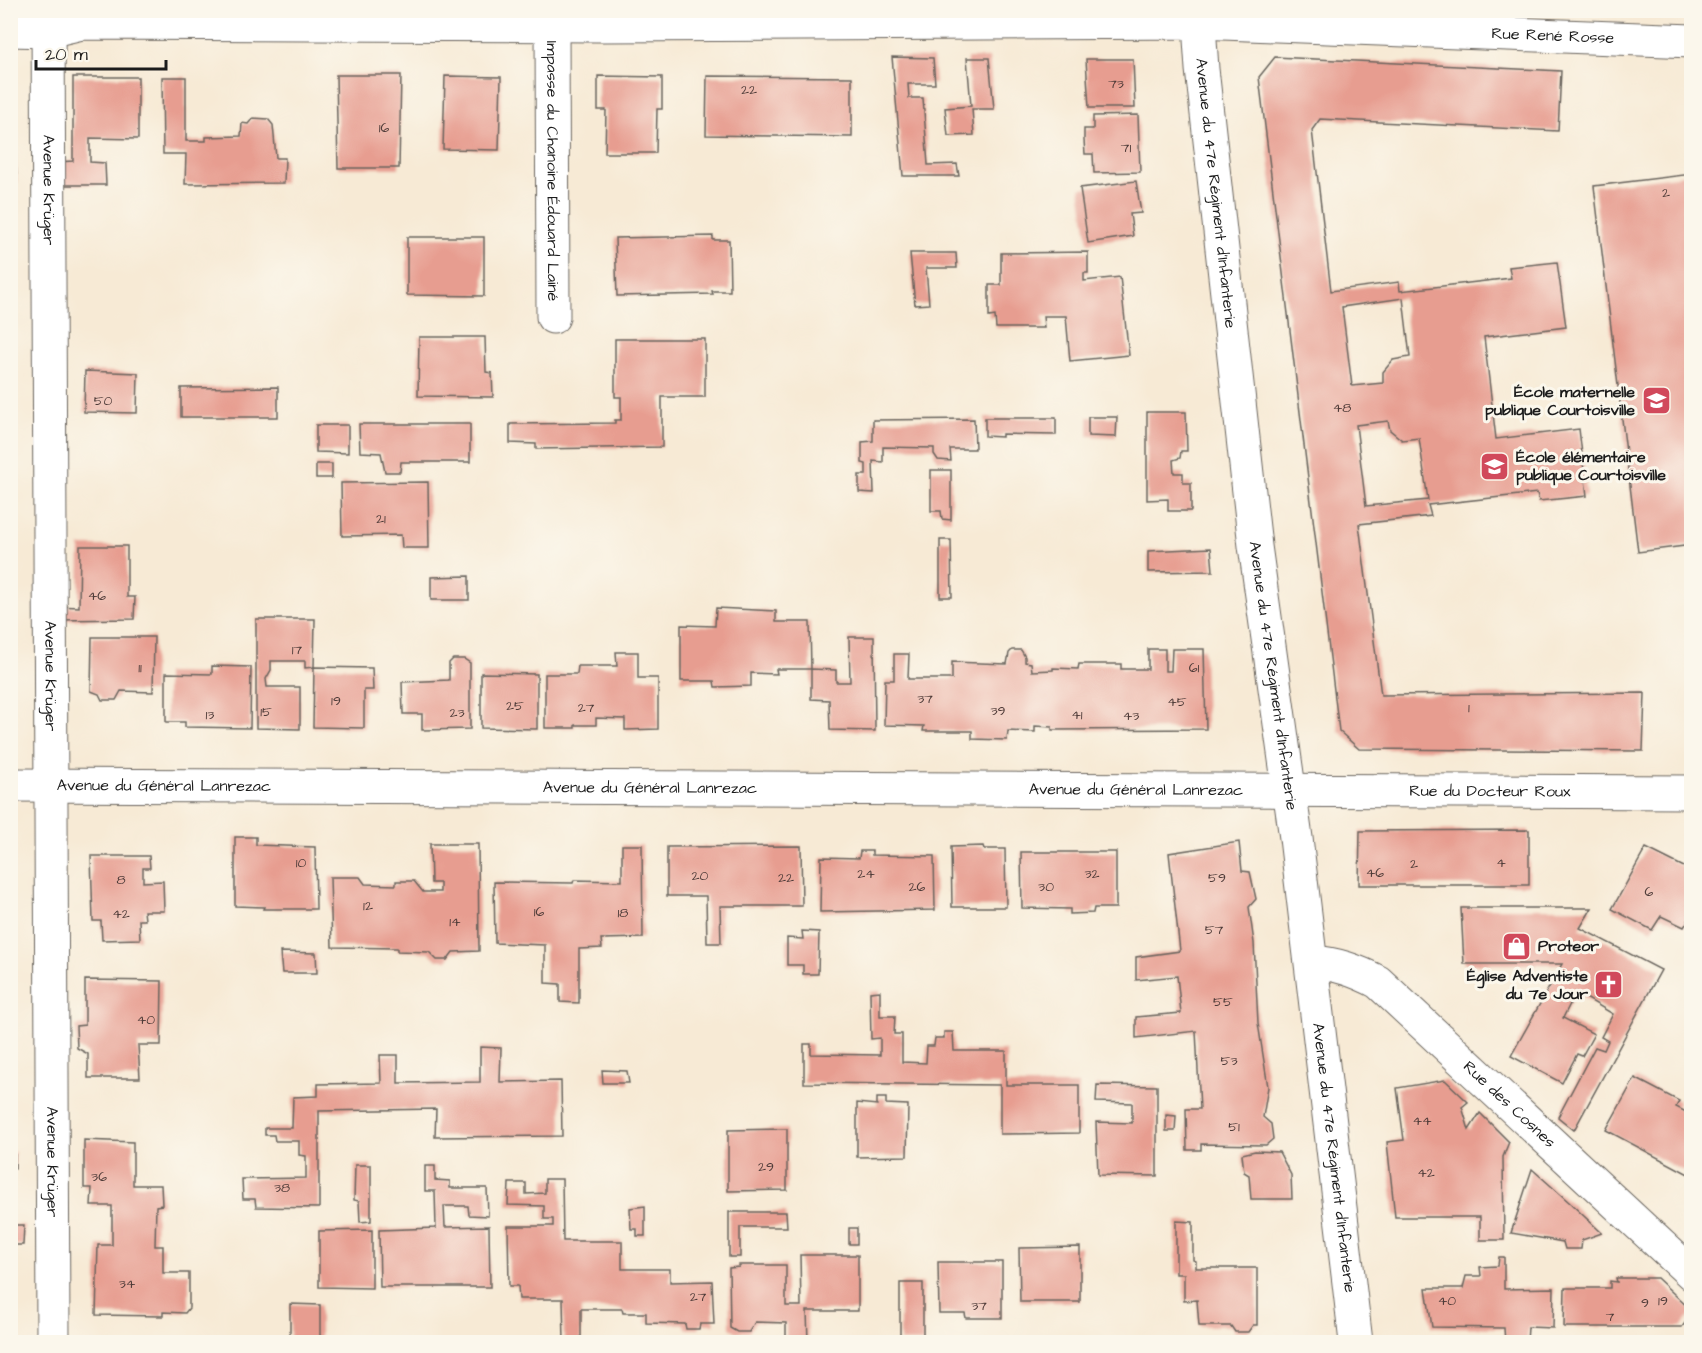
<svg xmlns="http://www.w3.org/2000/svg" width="1702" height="1353" font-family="'Architects Daughter',sans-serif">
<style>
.building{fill:#e79d90;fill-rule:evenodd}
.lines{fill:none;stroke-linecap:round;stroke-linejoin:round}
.street-casing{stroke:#69645d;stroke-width:35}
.street{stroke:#fff;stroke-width:33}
.labels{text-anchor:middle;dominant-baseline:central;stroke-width:6;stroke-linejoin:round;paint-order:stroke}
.number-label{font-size:14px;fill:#4f3c39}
.street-label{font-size:16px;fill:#1c1c1c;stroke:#fbf7ec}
.poi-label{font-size:16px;font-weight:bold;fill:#1c1c1c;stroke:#fbf7ec;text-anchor:end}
</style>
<rect width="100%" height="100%" fill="#fbf7ec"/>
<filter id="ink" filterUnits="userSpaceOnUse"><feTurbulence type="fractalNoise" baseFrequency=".0167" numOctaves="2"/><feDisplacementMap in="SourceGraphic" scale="12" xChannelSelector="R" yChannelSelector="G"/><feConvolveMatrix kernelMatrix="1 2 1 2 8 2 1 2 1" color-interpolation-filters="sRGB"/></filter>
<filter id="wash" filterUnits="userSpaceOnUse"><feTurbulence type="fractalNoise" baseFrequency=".008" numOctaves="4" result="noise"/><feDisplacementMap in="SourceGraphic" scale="24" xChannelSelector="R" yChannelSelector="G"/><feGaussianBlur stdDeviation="1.35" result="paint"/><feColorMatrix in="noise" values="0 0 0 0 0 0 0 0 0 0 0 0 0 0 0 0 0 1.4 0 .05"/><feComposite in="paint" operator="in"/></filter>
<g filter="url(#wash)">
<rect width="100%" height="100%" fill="#f7ead5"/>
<g id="blocks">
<!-- building -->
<g class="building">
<polygon points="892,57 933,58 935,84 908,84 909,98 923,98 928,165 957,164 959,176 903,176"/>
<path d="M1275,57L1561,71L1558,131L1320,119L1312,130L1331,291L1399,282L1400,291L1511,278L1509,267L1557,262L1566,327L1484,337L1496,439L1579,429L1587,496L1539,501L1537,493L1428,505L1431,516L1359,524L1381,695L1645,693L1643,751L1359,749L1339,731L1259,77ZM1403,298L1410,357L1393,360L1383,372V383L1352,386L1342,307ZM1388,421L1390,430L1402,440L1419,438L1428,500L1366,506L1356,425Z"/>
<polygon points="967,58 989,58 994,109 972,109 974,135 948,136 945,108 971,106"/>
<polygon points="1086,59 1133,59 1135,108 1089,108"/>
<polygon points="10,69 14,69 16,121 10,121"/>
<polygon points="336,75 401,75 399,168 338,168"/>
<polygon points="445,76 501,77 499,150 443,149"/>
<polygon points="598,76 662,77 662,109 657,109 656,153 605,153 606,110 598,110"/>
<polygon points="707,76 852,77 852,137 706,135"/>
<polygon points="73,77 138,77 138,139 90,138 90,162 105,163 106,185 57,185 57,162 73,161"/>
<polygon points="162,77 186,77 186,141 206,141 206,137 241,136 242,123 248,124 253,118 268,119 273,125 276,158 285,158 284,183 185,184 186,154 163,154"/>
<polygon points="1138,115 1140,172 1094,173 1093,154 1085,154 1084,140 1084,129 1093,129 1093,116"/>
<polygon points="10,138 15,138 17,184 10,184"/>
<polygon points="1692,174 1692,545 1638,552 1594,186"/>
<polygon points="1136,181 1141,213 1130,214 1133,236 1088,243 1080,188"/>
<polygon points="713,236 713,240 729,240 730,291 712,291 713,294 617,296 615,238"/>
<polygon points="407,237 484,237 484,296 407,295"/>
<polygon points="1088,252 1088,273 1084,273 1084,281 1120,277 1129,355 1070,361 1066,316 1043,316 1044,328 996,328 995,316 989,317 989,285 1001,285 1001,253"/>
<polygon points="910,253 956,253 957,268 926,268 929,304 915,305"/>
<polygon points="419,337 485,337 486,372 492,373 493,397 418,396"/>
<polygon points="615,339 705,339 705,397 662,397 662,447 536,449 536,444 510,443 510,424 615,423 615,420 621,420 621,397 615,397"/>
<polygon points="85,371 138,373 137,413 84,412"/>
<polygon points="278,387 278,417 181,417 181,388"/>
<polygon points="1147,412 1186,412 1187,451 1181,451 1180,458 1173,460 1174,473 1183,473 1183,483 1191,483 1191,511 1168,511 1168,499 1147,500"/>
<polygon points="1088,417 1117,417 1116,437 1088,436"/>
<polygon points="985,418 1056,418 1056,435 1002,434 1002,437 985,436"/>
<polygon points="974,419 975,449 950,449 951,461 938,460 934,454 934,448 883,447 883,462 873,461 874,493 859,492 859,475 866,475 866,464 862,463 862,442 873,441 873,420"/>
<polygon points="359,424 470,424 470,462 401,462 400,472 385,472 381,453 360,452"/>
<polygon points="316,425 348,425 348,453 316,452"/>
<rect x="316" y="464" width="16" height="14"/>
<polygon points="931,470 951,470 951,520 942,519 941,511 931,511"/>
<polygon points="428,482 429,548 402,548 401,535 342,536 341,483"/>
<polygon points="940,540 951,540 952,597 940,597"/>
<polygon points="80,546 127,546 127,597 135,597 134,619 57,620 57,606 79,607"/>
<polygon points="1211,548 1213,571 1148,572 1148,551"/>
<polygon points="469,576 469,600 431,600 431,577"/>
<polygon points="716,608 776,611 776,622 810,622 811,669 776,669 777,674 751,673 751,686 715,687 714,681 681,681 681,625 715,626"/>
<polygon points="256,619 315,619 314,667 305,668 305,661 271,661 271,670 266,679 267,687 300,687 300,729 256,728"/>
<polygon points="92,637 154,637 153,692 121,691 116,700 102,700 99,694 91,691"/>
<polygon points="849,637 874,637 875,731 830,730 829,700 811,699 811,669 836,670 836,682 850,682"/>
<polygon points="1148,649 1165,649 1165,671 1171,671 1172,649 1204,649 1206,729 1052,730 1052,727 1035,726 1035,732 1008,731 1007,740 972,739 972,731 923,731 924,726 884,725 885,680 894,680 894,654 909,654 908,679 952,679 952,662 1007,664 1009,653 1012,650 1021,650 1025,657 1025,662 1031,663 1032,671 1053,670 1053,668 1078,669 1079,664 1121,664 1121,669 1148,669"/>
<polygon points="616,652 638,652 638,678 658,678 658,729 625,730 625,719 596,718 596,725 575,725 575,728 545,728 545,674 577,674 578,666 617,666"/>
<polygon points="453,659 464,659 470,663 470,729 422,730 422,714 403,714 402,682 449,680 449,663"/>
<polygon points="212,666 251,667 250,728 185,727 185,722 166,722 166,673 212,674"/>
<polygon points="314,667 372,668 373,690 364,690 364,728 313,727"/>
<polygon points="481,673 537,674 537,729 481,728"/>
<polygon points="1529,830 1529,885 1359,885 1360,831"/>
<polygon points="235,837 256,837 256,845 315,847 316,909 263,909 264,907 235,906"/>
<polygon points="1239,842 1242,871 1250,872 1256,899 1249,907 1254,943 1258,1023 1268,1087 1263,1117 1271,1124 1273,1139 1266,1145 1201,1144 1201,1150 1187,1150 1186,1109 1200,1109 1196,1031 1136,1038 1136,1017 1181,1013 1177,976 1136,980 1136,957 1180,951 1169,853"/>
<polygon points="430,844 478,844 479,951 453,952 447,960 437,960 429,952 397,951 397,948 332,947 330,877 360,877 365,884 396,885 396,881 414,881 423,892 440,892 440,883 431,883"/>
<polygon points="622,845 642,845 643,938 601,939 602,948 579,949 579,1003 560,1002 560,984 545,983 545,945 495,943 494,882 573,883 574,880 622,881"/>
<polygon points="801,846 802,906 720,906 721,943 707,943 706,896 667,896 667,847"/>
<polygon points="983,846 984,849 1005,849 1006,907 952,907 951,847"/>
<polygon points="1646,848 1692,871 1692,915 1684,927 1661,916 1652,930 1612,909"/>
<polygon points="860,851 872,851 872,855 934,856 935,910 820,912 821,857 859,858"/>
<polygon points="1021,852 1116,852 1116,908 1094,908 1093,913 1070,914 1070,909 1022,908"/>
<polygon points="91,856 149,856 150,868 143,868 143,882 163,881 164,911 144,911 145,920 139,920 140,939 102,940 101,921 93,921"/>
<polygon points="1461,908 1592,908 1580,928 1661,970 1574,1130 1558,1117 1595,1047 1604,1050 1608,1041 1601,1037 1613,1014 1576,992 1563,1018 1594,1034 1582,1056 1577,1054 1562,1083 1511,1056 1562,964 1464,964"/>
<polygon points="802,931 819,932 818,974 803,974 803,965 787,965 787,938 803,939"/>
<polygon points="280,952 316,953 317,973 282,973"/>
<polygon points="85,980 162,981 161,1045 138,1045 140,1078 88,1078 88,1054 77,1048 76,1026 85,1025"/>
<polygon points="880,991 880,1016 895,1016 894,1034 902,1034 902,1062 926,1063 927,1046 934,1046 935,1038 944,1038 944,1032 953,1032 954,1051 1006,1051 1006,1085 1079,1085 1079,1133 1000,1134 1000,1085 804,1083 804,1044 811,1044 811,1054 880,1055 880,1038 871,1039 870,992"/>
<polygon points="480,1047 501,1048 500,1082 561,1081 562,1136 435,1137 436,1109 319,1111 319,1208 256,1207 255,1199 243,1199 242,1179 306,1178 306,1156 299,1155 299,1141 275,1141 274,1135 265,1135 265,1128 292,1128 293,1097 318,1096 318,1084 381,1083 380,1055 398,1055 398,1083 480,1082"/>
<polygon points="602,1070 627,1071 629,1083 603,1083"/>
<polygon points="1635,1078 1679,1101 1676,1107 1692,1115 1692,1176 1606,1130"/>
<polygon points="1445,1080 1468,1102 1462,1107 1469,1130 1480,1113 1509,1142 1503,1157 1504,1240 1480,1240 1480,1217 1395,1217 1387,1142 1404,1140 1397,1088"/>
<polygon points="1097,1085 1157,1086 1157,1176 1098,1175 1096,1122 1132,1123 1132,1103 1096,1102"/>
<polygon points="877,1098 886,1098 886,1104 908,1105 907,1156 857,1157 857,1103 877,1105"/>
<polygon points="1166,1115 1176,1116 1175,1131 1166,1131"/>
<polygon points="787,1129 787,1190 728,1191 728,1130"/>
<polygon points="84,1140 133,1142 133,1185 161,1185 162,1205 156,1206 155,1246 163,1246 163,1273 189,1273 189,1308 185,1313 163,1312 163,1316 96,1315 98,1245 112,1245 112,1206 91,1206 92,1188 84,1188"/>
<polygon points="1255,1151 1279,1152 1291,1175 1292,1199 1251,1199 1249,1175 1244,1172 1242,1154"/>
<polygon points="10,1152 15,1152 15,1169 10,1170"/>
<polygon points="355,1165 371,1165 371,1221 360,1222 359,1201 354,1200"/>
<polygon points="425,1166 435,1166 435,1180 450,1181 450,1188 487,1188 488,1216 469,1215 468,1206 444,1206 445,1227 489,1226 490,1287 380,1287 379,1230 436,1228 435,1191 425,1191"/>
<polygon points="1532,1169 1569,1202 1602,1233 1582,1240 1581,1249 1565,1249 1563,1242 1511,1233"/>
<polygon points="545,1179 562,1179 563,1241 622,1241 622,1269 670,1269 670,1282 712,1281 714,1324 700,1324 699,1329 686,1329 685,1324 646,1323 646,1313 623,1313 622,1309 581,1309 581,1342 564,1342 563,1299 519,1299 518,1286 509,1286 508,1226 553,1226 553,1219 544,1219 544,1206 508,1205 509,1183 526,1183 526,1194 545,1193"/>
<polygon points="645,1206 645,1236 637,1236 637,1229 631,1229 630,1208"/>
<polygon points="729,1212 786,1212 787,1227 740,1227 740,1257 729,1257"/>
<polygon points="1176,1221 1193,1222 1193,1260 1196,1261 1196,1268 1257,1268 1257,1325 1253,1325 1248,1332 1235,1332 1231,1326 1199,1326 1197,1300 1184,1301 1184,1274 1176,1274"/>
<polygon points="10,1225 24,1225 23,1245 10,1245"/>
<rect x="849" y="1228" width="8" height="16"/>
<polygon points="372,1230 372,1288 319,1287 319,1231"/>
<polygon points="1080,1247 1080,1302 1020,1302 1019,1248"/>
<polygon points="800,1255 858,1255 858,1311 807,1311 808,1342 786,1342 786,1323 755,1322 749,1332 737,1332 730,1328 729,1268 739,1267 739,1265 786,1265 786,1306 801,1306"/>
<polygon points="1499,1257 1504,1257 1504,1289 1554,1288 1553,1328 1528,1327 1527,1342 1505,1342 1504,1328 1432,1327 1426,1288 1463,1288 1466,1276 1481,1276 1480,1267 1498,1266"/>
<polygon points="938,1262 1002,1262 1002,1318 966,1318 965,1313 939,1313"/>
<polygon points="1616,1278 1657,1278 1692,1311 1692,1314 1682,1327 1564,1327 1565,1288 1610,1288 1610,1281 1617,1282"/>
<rect x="900" y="1283" width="23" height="59"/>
<polygon points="290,1304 320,1305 320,1342 290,1342"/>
</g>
</g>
</g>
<g filter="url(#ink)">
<use href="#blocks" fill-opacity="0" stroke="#69645d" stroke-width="1.5"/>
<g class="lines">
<defs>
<g id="street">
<path id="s1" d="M48,10L53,1342"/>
<path id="s2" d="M1198,10L1202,69L1255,546L1296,838L1356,1342"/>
<path id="s3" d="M552,24L553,317"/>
<path id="s4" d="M10,30L48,31L82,23L601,25L1198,22L1692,41"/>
<path id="s5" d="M10,785L1692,792"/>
<path id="s6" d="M1312,962C1337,964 1355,970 1378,982L1692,1274"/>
</g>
</defs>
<!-- street casing -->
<use href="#street" class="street-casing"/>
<!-- street -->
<use href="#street" class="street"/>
</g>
</g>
<!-- icons -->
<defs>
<symbol id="school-square" viewBox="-11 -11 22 22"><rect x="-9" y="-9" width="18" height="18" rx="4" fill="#d1495b" stroke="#fbf7ec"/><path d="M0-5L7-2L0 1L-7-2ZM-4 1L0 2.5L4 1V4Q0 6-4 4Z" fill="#fff"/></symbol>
<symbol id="shop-square" viewBox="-11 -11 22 22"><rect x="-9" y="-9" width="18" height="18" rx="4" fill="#d1495b" stroke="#fbf7ec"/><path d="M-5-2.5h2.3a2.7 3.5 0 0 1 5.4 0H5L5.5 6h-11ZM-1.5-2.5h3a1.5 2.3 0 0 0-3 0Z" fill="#fff"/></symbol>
<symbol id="church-square" viewBox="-11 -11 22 22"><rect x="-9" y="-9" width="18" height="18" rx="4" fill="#d1495b" stroke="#fbf7ec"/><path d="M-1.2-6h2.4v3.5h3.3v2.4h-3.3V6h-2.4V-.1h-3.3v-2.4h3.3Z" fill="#fff"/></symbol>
</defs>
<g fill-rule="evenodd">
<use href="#school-square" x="1640" y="384" width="33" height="33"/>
<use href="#school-square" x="1478" y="450" width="33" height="33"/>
<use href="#shop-square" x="1500" y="930" width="33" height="33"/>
<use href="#church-square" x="1592" y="968" width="33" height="33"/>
</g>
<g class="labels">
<!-- number labels -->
<g class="number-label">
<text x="1116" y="84">73</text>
<text x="749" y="90">22</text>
<text x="384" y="128">16</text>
<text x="1126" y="148">71</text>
<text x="1666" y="193">2</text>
<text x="103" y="401">50</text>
<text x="1342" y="408">48</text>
<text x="381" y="519">21</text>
<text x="97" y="596">46</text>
<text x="297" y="650">17</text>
<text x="140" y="668">11</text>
<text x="1194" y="668">61</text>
<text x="925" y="699">37</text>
<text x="336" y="701">19</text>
<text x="1177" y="702">45</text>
<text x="515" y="706">25</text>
<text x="586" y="708">27</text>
<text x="1469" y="708">1</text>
<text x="998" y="711">39</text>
<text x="266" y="712">15</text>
<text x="457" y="713">23</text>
<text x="210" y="715">13</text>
<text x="1077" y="715">41</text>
<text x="1131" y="716">43</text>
<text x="301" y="863">10</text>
<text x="1501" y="863">4</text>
<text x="1414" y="864">2</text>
<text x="1375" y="873">46</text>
<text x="866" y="874">24</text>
<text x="1092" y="874">32</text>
<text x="700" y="876">20</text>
<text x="786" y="878">22</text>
<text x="1217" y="878">59</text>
<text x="121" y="880">8</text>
<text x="917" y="887">26</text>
<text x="1046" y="887">30</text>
<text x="1649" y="892">6</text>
<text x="368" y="906">12</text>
<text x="539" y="912">16</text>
<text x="623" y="913">18</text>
<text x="121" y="914">42</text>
<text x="455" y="922">14</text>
<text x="1214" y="930">57</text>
<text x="1223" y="1002">55</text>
<text x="146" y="1020">40</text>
<text x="1229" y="1061">53</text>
<text x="1422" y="1121">44</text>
<text x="1234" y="1127">51</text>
<text x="766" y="1167">29</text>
<text x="1426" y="1173">42</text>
<text x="99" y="1177">36</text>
<text x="282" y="1188">38</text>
<text x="127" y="1284">34</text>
<text x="698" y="1297">27</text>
<text x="1447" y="1301">40</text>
<text x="1663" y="1301">19</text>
<text x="1645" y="1303">9</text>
<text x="979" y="1306">37</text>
<text x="1610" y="1317">7</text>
</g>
<!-- street labels -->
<g class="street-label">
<text stroke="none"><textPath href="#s4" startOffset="1544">Rue René Rosse</textPath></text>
<text stroke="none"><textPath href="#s3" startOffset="147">Impasse du Chanoine Édouard Lainé</textPath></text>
<text stroke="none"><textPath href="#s1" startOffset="180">Avenue Krüger</textPath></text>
<text stroke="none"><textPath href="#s2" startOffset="184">Avenue du 47e Régiment d'Infanterie</textPath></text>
<text stroke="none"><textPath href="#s1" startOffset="666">Avenue Krüger</textPath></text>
<text stroke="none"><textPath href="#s2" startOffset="670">Avenue du 47e Régiment d'Infanterie</textPath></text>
<text stroke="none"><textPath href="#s5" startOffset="154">Avenue du Général Lanrezac</textPath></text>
<text stroke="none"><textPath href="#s5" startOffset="640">Avenue du Général Lanrezac</textPath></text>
<text stroke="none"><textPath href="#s5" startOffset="1126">Avenue du Général Lanrezac</textPath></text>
<text stroke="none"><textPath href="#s5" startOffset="1480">Rue du Docteur Roux</textPath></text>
<text stroke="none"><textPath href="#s6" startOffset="249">Rue des Cosnes</textPath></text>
<text stroke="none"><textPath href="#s2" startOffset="1156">Avenue du 47e Régiment d'Infanterie</textPath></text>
<text stroke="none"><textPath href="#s1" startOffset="1152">Avenue Krüger</textPath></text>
</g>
<!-- poi labels -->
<g class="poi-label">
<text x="1635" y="392">École maternelle<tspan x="1635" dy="18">publique Courtoisville</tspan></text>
<text x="1516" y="457" text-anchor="start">École élémentaire<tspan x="1516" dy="18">publique Courtoisville</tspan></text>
<text x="1538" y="946" text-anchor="start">Proteor</text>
<text x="1588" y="976">Église Adventiste<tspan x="1588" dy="18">du 7e Jour</tspan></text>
</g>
</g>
<!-- margin -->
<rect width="1702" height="1353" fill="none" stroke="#fbf7ec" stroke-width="36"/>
<!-- scale -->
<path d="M36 60v9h130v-9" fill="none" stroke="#1c1c1c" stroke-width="3"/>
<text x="45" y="60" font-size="18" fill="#1c1c1c" stroke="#fbf7ec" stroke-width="4.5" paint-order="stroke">20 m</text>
</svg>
